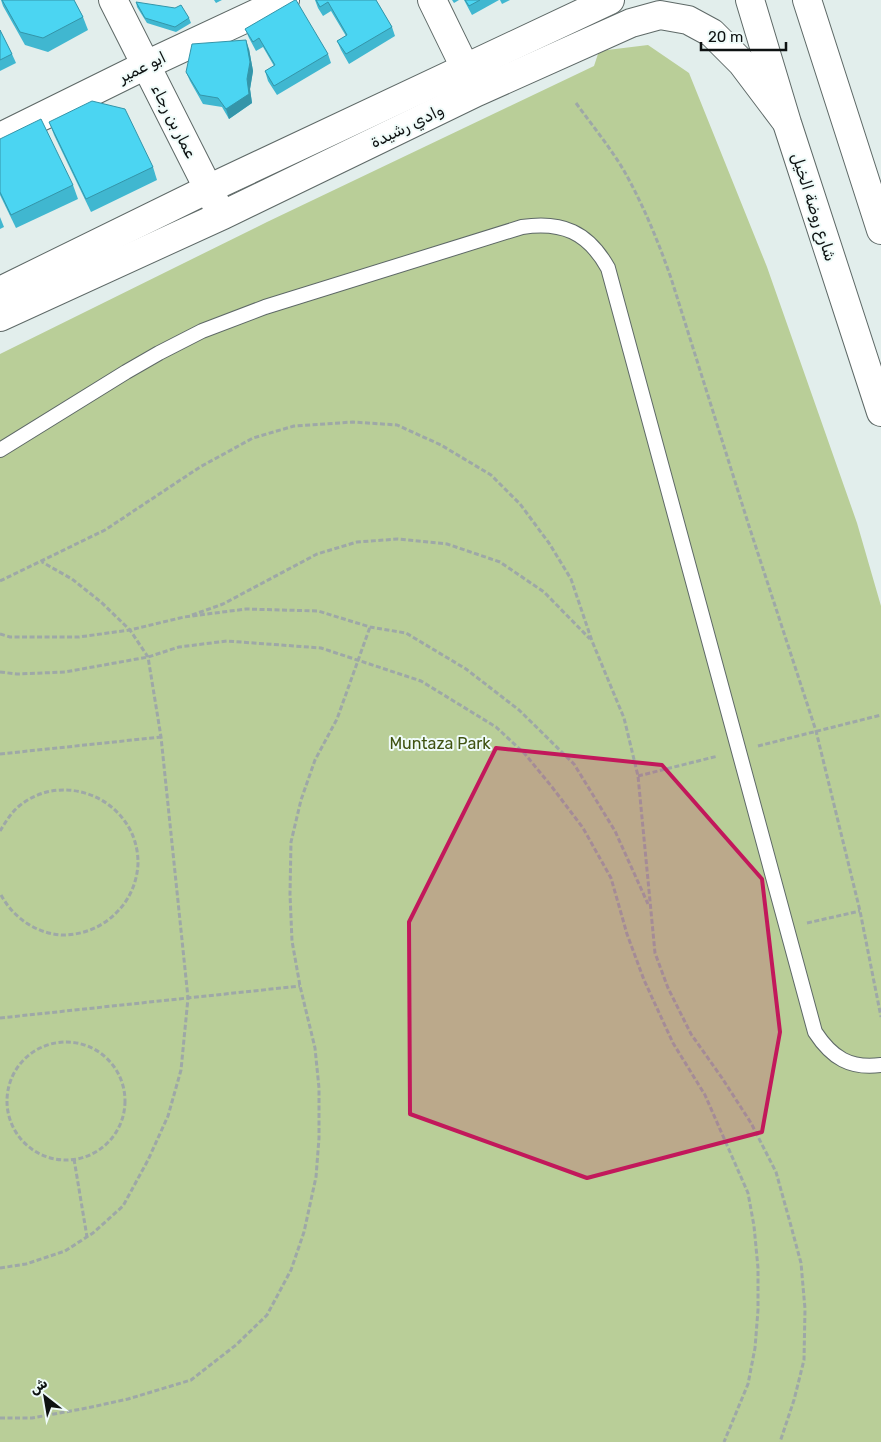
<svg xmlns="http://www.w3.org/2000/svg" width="881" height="1442" font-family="Rubik,'Noto Sans Arabic',sans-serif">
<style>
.green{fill:#b9ce98}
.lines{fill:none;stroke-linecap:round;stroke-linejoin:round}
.lane-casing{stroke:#5e6967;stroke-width:16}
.street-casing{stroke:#5e6967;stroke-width:30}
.primary-casing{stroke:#5e6967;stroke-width:30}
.path{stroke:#9ea8a7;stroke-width:3;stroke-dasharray:5 2.5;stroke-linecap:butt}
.lane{stroke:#fff;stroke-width:14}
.street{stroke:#fff;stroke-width:28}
.primary{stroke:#fff;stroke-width:28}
.wall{fill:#40b7d0}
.shaded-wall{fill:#3495a9}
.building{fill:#4bd5f2;stroke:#3495a9}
.marked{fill:#c2185b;fill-opacity:0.2;stroke:#c2185b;stroke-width:4;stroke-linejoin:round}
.labels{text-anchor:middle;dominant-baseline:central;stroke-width:4;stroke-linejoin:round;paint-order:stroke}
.street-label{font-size:16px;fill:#0e1212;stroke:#effbf9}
.park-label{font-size:16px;fill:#3f5211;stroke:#effbf9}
</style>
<rect width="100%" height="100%" fill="#e2eeec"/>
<!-- green -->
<polygon class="green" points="648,45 689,73 767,267 857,523 881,606 881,1442 0,1442 0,354 267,222 594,66 599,51"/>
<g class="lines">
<defs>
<path id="lane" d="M0,450L126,372L159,353L202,331L265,307L522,227C562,221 588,232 608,268L815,1032C832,1058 850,1069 881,1065"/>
<g id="street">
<polyline points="113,0 216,204"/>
<polyline points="432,0 473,84"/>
<polyline points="0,137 146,65 285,0"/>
<polyline points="0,291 208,189 610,0"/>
<polyline points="0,317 223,215 477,92 631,23 660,15 688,20 712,33 742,63 785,120"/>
</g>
<g id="primary">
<polyline points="750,0 787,123 881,412"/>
<polyline points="807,0 881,230"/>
</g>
</defs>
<!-- lane casing -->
<use href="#lane" class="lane-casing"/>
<!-- street casing -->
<use href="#street" class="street-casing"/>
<!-- primary casing -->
<use href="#primary" class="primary-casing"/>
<!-- path -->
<g class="path">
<path d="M576,103C592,125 609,146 623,169C643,204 658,241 671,278L749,526L816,731L860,911L881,1017"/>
<polyline points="0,581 105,530 200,467 253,438 294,426 353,422 397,425 441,445 491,475 520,504 549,543 571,579 592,641 624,718 638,776 655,953 668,988 691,1034 722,1078 751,1123 776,1172 791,1226 801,1263 805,1309 804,1360 794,1400 780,1442"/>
<polyline points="192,615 223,604 317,554 357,542 398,539 447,544 500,562 544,592 590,639"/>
<polyline points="0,634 10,637 79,637 130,630 184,617 246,609 318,611 370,627 406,633 466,669 519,710 574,764 615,831 648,904"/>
<polyline points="0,672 17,674 65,672 148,657 179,647 227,641 321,648 421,681 496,727 525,754 552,787 583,828 611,878 627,934 644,980 673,1043 705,1095 748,1193 754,1226 758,1268 758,1310 755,1348 748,1384 724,1442"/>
<polyline points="758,746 881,715"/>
<polyline points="0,754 161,737"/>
<polyline points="638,776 718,756"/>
<path d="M0,831C5,823 10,814 18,807C65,767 139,802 138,864C137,882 130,899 117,912C104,926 84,935 63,935C36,934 12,917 0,893"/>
<polyline points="807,923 860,911"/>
<polyline points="0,1018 300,986"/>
<circle cx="66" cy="1101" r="59"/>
<polyline points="74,1159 87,1237"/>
<polyline points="0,1268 26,1264 65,1251 93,1233 123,1206 148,1160 168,1116 181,1070 188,998 161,737 148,657 130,630 101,602 72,579 42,562"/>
<polyline points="0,1418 32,1418 87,1408 128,1399 191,1380 236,1345 267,1315 291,1270 304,1232 316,1177 319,1138 319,1088 315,1048 300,986 292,941 290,894 291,842 301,800 315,760 337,719 370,627"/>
</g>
<!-- lane -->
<use href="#lane" class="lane"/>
<!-- street -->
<use href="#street" class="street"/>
<!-- primary -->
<use href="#primary" class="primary"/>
</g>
<!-- wall -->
<g class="wall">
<polygon points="1,0 74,0 83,17 88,30 48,52 25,45 3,6"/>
<polygon points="214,0 222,0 216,3"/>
<polygon points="315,0 376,0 392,27 395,36 349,64 341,50 337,41 346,36 331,11 323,16 318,8"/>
<polygon points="452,0 459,0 454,3"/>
<polygon points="464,0 499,0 472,15"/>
<polygon points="500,0 510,0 502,4"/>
<polygon points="136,2 189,18 191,23 176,32 147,23 137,7"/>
<polygon points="245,29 328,54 331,63 277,95 268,81 265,71 274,66 263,47 256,51 249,38"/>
<polygon points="0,30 12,54 16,63 0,71"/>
<polygon points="249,49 253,71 250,89 252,103 229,119 222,107 203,104 190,81 186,72"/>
<polygon points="49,122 153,167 157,180 91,212 54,135"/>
<polygon points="0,139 73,185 78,199 16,228 0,195"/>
<polygon points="0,217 4,227 0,229"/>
</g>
<!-- shaded-wall -->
<polygon class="shaded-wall" points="246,40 249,49 253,71 250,89 252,103 229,119 226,109 247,79"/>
<!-- building -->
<g class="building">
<polygon points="2,0 74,0 83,17 43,38 20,32"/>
<polygon points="295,0 296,0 328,54 274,86 265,71 275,65 259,38 253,42 245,29"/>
<polygon points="316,0 376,0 392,27 346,54 337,41 347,35 328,2 320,7"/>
<polygon points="465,0 480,0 469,6"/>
<polygon points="136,2 175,8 181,5 189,18 175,27 145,18"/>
<polygon points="0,30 12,54 0,60"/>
<polygon points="246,40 250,62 247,79 249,94 226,109 218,98 200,95 186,72 192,44"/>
<polygon points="92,101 125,109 153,167 86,199 49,122"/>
<polygon points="41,119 73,185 11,215 0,192 0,139"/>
</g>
<!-- marked area -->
<path class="marked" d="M496,748L662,765L762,879L780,1032L762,1132L587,1178L410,1114L409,922Z"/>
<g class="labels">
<!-- street labels -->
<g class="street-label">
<text transform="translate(142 67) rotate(-26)">ابو عمير</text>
<text transform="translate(174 121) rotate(63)">عمار بن رجاء</text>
<text transform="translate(407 126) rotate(-26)">وادي رشيدة</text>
<text transform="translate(814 207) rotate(72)">شارع روضة الخيل</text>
</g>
<!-- park labels -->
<g class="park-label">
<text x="440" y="743">Muntaza Park</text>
</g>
</g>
<!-- north arrow -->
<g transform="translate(45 1397) rotate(329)" stroke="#effbf9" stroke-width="4" paint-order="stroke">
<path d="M0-4L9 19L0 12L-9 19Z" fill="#0e1212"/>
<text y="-8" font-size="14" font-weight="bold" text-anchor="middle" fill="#0e1212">ش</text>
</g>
<!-- scale -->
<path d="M701 42v8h85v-8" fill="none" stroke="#0e1212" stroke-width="2.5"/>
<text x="708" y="42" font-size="15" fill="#0e1212" stroke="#effbf9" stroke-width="4" paint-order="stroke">20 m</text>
</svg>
